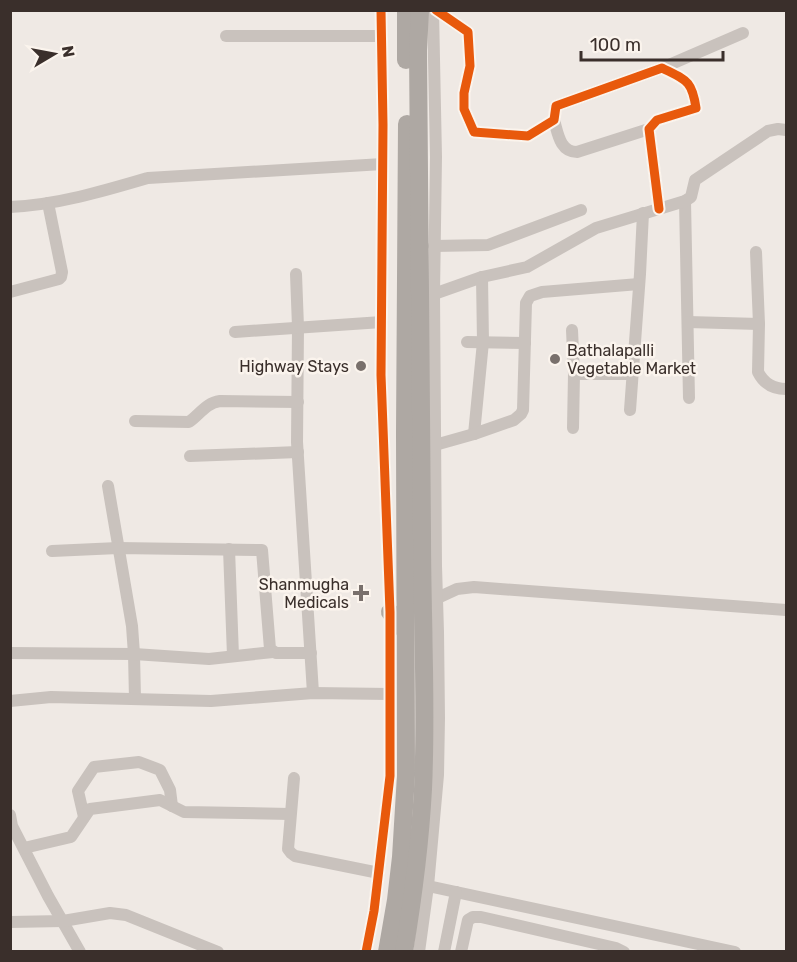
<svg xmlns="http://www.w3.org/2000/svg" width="797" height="962" font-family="Rubik,sans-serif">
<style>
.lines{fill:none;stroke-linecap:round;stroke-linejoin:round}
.minor{stroke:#c9c2bd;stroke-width:12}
.highway{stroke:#aea8a3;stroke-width:18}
.cycleway-casing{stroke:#fbf4ed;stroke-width:13}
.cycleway{stroke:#e8590c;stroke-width:9}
.poi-dot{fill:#79706c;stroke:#fbf4ed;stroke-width:2}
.labels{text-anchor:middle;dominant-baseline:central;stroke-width:5;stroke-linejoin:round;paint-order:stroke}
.poi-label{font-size:16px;fill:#3a2f2b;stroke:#fbf4ed;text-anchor:end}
</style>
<rect width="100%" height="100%" fill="#efe9e4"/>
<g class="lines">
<!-- minor -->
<g class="minor">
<path d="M436,10L468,32L470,66L464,93V109L474,132L528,136L554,120L556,106L662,68C686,80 692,80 696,108L657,120L649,129L659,209"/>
<polyline points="226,36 382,36"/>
<polyline points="662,68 743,33"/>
<path d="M554,120C558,134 560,152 577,152L649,129"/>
<polyline points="685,201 689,398"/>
<path d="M10,207C57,205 104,191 148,178L383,164"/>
<polyline points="434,246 488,245 581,210"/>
<path d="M756,252L759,324L758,372C764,384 773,389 786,389"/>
<polyline points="296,274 298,327 297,442 313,693"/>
<polyline points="10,292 59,279 61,277 62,272 48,203"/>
<polyline points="434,294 482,277 527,267 596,228 685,201 691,197 695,180 768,131 778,129 786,130"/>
<polyline points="688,322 759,324"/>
<polyline points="572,330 574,374"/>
<polyline points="235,332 382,322"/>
<polyline points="467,342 525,343"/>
<polyline points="630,410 640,274 643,213"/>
<path d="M135,421L189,422C200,414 206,403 220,401L298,402"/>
<polyline points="573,428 574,374 633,374"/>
<polyline points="474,434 483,342 482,277"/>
<polyline points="435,445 474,434 514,420 521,414 523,410 526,303 530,296 542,292 639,284"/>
<polyline points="190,456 298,452"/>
<polyline points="108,486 132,626 134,654 135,699"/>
<polyline points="229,549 233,656"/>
<polyline points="52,551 118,548 262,550 270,649 276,653 311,653"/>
<polyline points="431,601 457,589 474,587 786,610"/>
<polyline points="10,653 134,654 209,659 273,652"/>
<polyline points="10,701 51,697 211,701 313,693 390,694"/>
<polyline points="294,778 288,849 291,853 295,856 379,873"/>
<polyline points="10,815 12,826 48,896 80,952"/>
<polyline points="84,817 78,791 94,767 139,762 160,770 170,790 172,806"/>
<polyline points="24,848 71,837 90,809 160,800 184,812 290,814"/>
<polyline points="428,886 735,952"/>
<polyline points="10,922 63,921 110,913 126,915 218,952"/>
<polyline points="366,952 374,911 390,776 390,612 381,375 383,125 381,10"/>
<polyline points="419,952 428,886 438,775 439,718 438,632 436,566 434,294 436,157 433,10"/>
<polyline points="444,952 456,892"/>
<polyline points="461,952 468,920 473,917 481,917 616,948 624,952"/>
</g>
<!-- highway -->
<g class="highway">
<polyline points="406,10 406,60"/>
<polyline points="390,612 405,631"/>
<polyline points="387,952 396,900 401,857 406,775 405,434 407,124"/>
<path d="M404,952C413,898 420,844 423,789C427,705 422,620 422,535C421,374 420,212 418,50L420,10"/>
</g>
<defs>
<g id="cycleway">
<path d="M436,10L468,32L470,66L464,93V109L474,132L528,136L554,120L556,106L662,68C686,80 692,80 696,108L657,120L649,129L659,209"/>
<polyline points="366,952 374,911 390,776 390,612 381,375 383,125 381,10"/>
</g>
</defs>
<!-- cycleway casing -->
<use href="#cycleway" class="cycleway-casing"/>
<!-- cycleway -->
<use href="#cycleway" class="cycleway"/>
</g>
<!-- markers -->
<g class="poi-dot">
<circle cx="555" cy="359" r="6"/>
<circle cx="361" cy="366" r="6"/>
<path d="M358 584h6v6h6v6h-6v6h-6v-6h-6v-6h6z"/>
</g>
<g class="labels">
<!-- poi labels -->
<g class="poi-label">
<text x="567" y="350" text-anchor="start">Bathalapalli<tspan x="567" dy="18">Vegetable Market</tspan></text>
<text x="349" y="366">Highway Stays</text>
<text x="349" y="584">Shanmugha<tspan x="349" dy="18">Medicals</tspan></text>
</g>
</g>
<!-- border -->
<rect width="797" height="962" fill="none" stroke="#3a2f2b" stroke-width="24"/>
<!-- north arrow -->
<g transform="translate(54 54) rotate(80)" stroke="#fbf4ed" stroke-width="4.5" paint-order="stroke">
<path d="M0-4.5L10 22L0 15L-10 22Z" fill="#3a2f2b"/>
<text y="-9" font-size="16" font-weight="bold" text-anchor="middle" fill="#3a2f2b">N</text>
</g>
<!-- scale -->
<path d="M581 51v9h142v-9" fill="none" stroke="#3a2f2b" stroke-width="3"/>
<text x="590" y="51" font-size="18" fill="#3a2f2b" stroke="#fbf4ed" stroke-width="4.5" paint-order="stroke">100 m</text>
</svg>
